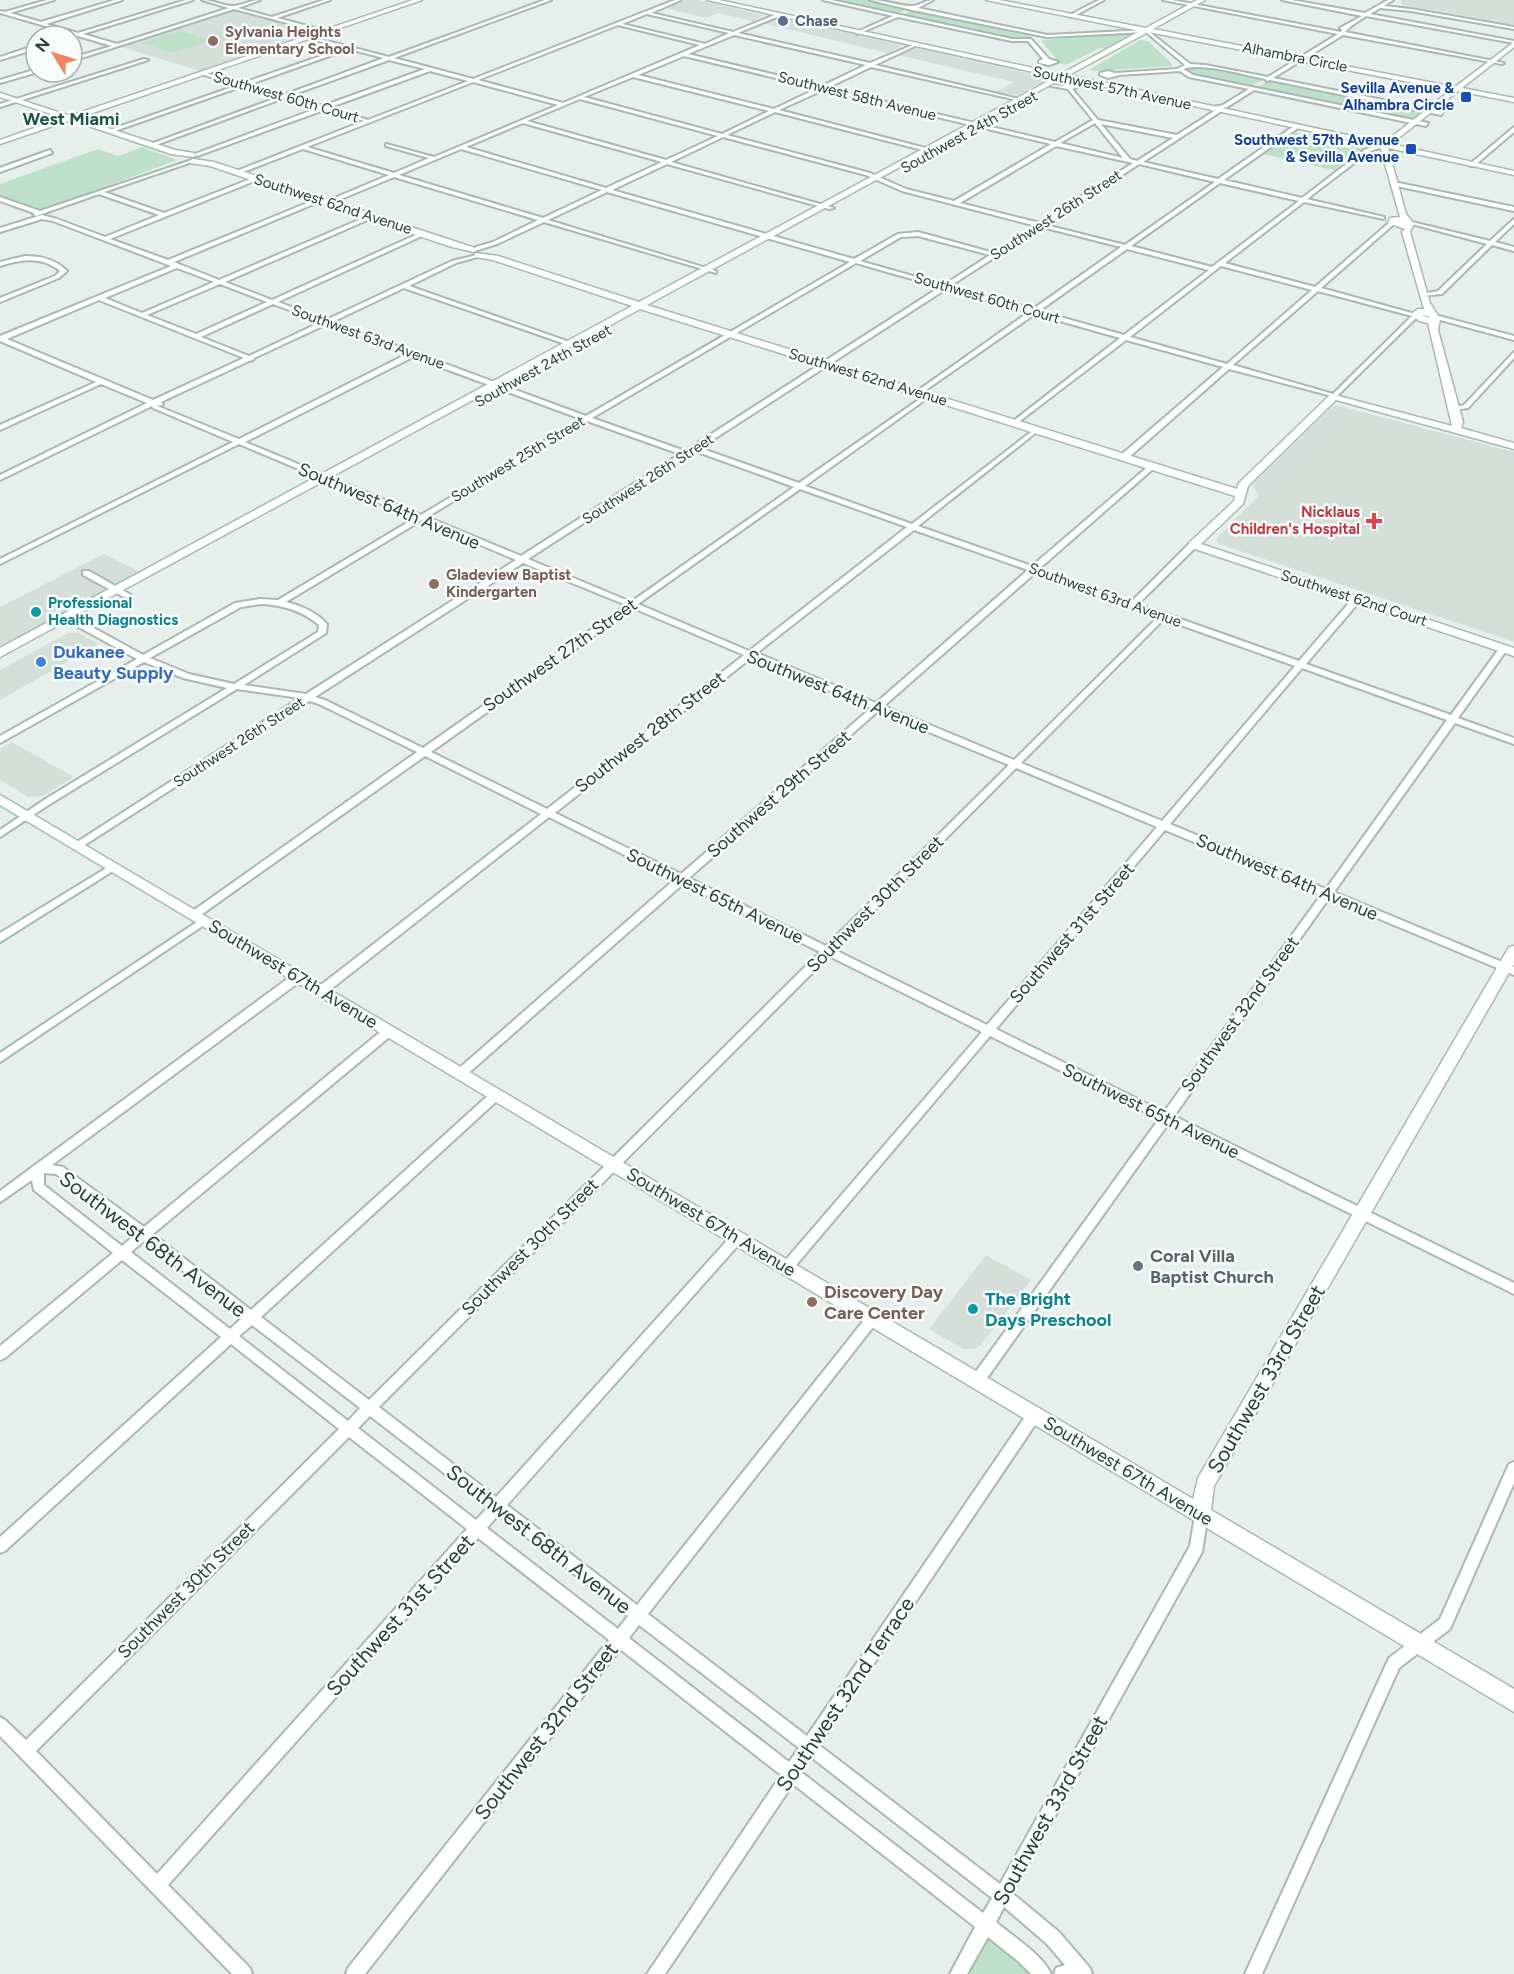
<svg xmlns="http://www.w3.org/2000/svg" width="1514" height="1974" font-family="Figtree,sans-serif">
<style>
.built{fill:#d4dfda}
.green{fill:#bfe0c8}
.lines{fill:none;stroke-linecap:round;stroke-linejoin:round}
.street-casing{stroke:#a8b8b2;stroke-width:4}
.secondary-casing{stroke:#a4bbb3;stroke-width:3}
.street{fill:#fff;fill-rule:evenodd}
.secondary{fill:#fff;fill-rule:evenodd}
.service-dot{fill:#5c6f8a;stroke:#f7fbf9;stroke-width:2}
.education-dot{fill:#8d6e63;stroke:#f7fbf9;stroke-width:2}
.transit-dot{fill:#1a4fb4;stroke:#f7fbf9;stroke-width:2}
.health-dot{fill:#e0444e;stroke:#f7fbf9;stroke-width:2}
.culture-dot{fill:#0f9aa8;stroke:#f7fbf9;stroke-width:2}
.shop-dot{fill:#3f7fe0;stroke:#f7fbf9;stroke-width:2}
.worship-dot{fill:#6b7280;stroke:#f7fbf9;stroke-width:2}
.labels{text-anchor:middle;dominant-baseline:central;stroke-width:5;stroke-linejoin:round;paint-order:stroke}
.far-service-label{font-size:15px;font-weight:bold;fill:#4e5e75;stroke:#f7fbf9;text-anchor:start}
.far-education-label{font-size:15px;font-weight:bold;fill:#785e54;stroke:#f7fbf9;text-anchor:start}
.far-street-label{font-size:15px;fill:#24423a;stroke:#f7fbf9}
.far-transit-label{font-size:15px;font-weight:bold;fill:#164399;stroke:#f7fbf9;text-anchor:end}
.far-health-label{font-size:15px;font-weight:bold;fill:#be3a42;stroke:#f7fbf9;text-anchor:end}
.far-culture-label{font-size:15px;font-weight:bold;fill:#0d838f;stroke:#f7fbf9;text-anchor:start}
.far-quarter-label{font-size:18px;font-weight:bold;fill:#1f5548;stroke:#f7fbf9}
.street-label{font-size:18px;fill:#24423a;stroke:#f7fbf9}
.shop-label{font-size:18px;font-weight:bold;fill:#366cbe;stroke:#f7fbf9;text-anchor:start}
.worship-label{font-size:18px;font-weight:bold;fill:#5b616d;stroke:#f7fbf9;text-anchor:start}
.education-label{font-size:18px;font-weight:bold;fill:#785e54;stroke:#f7fbf9;text-anchor:start}
.culture-label{font-size:18px;font-weight:bold;fill:#0d838f;stroke:#f7fbf9;text-anchor:start}
.near-street-label{font-size:21px;fill:#24423a;stroke:#f7fbf9}
</style>
<rect width="100%" height="100%" fill="#e6efeb"/>
<!-- built -->
<g class="built">
<polygon points="686,0 698,0 764,15 753,21 718,13 706,18 665,8"/>
<polygon points="1402,0 1514,0 1514,25 1402,5"/>
<polygon points="234,10 313,32 200,71 118,46"/>
<polygon points="780,18 898,44 901,46 888,53 762,23"/>
<polygon points="916,48 1045,77 1048,79 1019,95 996,92 1014,82 898,55"/>
<polygon points="1336,405 1514,452 1514,642 1219,544 1216,539 1259,495 1253,487 1254,483 1332,407"/>
<polygon points="104,554 140,572 0,648 0,607"/>
<polygon points="68,633 78,633 99,644 0,700 0,670"/>
<polygon points="12,742 74,777 43,796 28,797 0,780 0,749"/>
<polygon points="986,1255 1031,1280 981,1345 975,1349 963,1349 929,1329"/>
</g>
<!-- green -->
<g class="green">
<polygon points="829,0 868,0 908,9 899,13 892,13"/>
<polygon points="911,10 1022,32 1031,37 1015,39 903,15"/>
<polygon points="179,31 212,40 174,53 141,43"/>
<polygon points="1127,33 1131,35 1107,49 1100,48 1065,65 1060,63 1042,42 1042,40"/>
<polygon points="1140,40 1148,41 1172,64 1172,66 1096,71 1089,70"/>
<polygon points="1204,66 1258,77 1263,80 1248,87 1193,76 1183,70 1187,67"/>
<polygon points="1273,80 1419,109 1425,112 1415,119 1407,120 1258,88 1267,81"/>
<polygon points="1293,133 1305,133 1367,148 1337,171 1263,154"/>
<polygon points="142,147 177,160 44,210 0,195 0,184 98,149 118,156"/>
<polygon points="988,1940 994,1941 1033,1974 966,1974 984,1943"/>
</g>
<g class="lines">
<defs>
<g id="street">
<path d="M47,0H54L10,13L41,22L115,0H122L46,24L78,33L186,0H193L83,34L117,44L229,8L202,0C212,0 221,5 231,6C240,7 250,0 260,0L238,8L272,17L324,0H330L277,18L327,31L325,33L234,9L72,61V58L112,46L78,36L72,37L70,36L73,34L0,13V11L5,12Z"/>
<path d="M545,0H551L394,58L473,79L675,0H681L651,13L733,32L777,14L779,16L738,33L870,63L915,44V46L875,65L1028,101L1026,102L871,67L827,88L1055,142L1093,120L1068,89L1051,86L1053,85L1065,86L1063,83L1067,77L1069,78L1067,83L1070,86L1088,81V83L1072,89L1098,120L1177,135L1216,110H1220V112L1143,162L1218,179L1294,126H1298V128L1224,180L1302,198L1366,149L1384,144L1387,146L1370,151L1307,199L1384,217V219L1304,202L1225,263L1315,287L1390,222H1394V224L1321,288L1419,315L1336,397L1229,369L1127,459H1121V455L1223,367L1126,340L1016,424H1012V422L1120,338L1035,314L920,394H916V392L1029,312L946,289L700,448L799,483L927,394L929,395V397L805,486L912,524L1036,428L1038,429V431L918,526L1032,566L1151,464L1155,466L1154,468L1039,569L1131,602L1190,543H1196V547L1138,604L1299,661L1354,597H1360V601L1306,664L1451,715L1501,646H1507L1508,648L1458,718L1514,738V744L1455,723L1334,892L1514,967V975L1329,898L1174,1116L1514,1283V1294L1168,1124L982,1385L977,1387L972,1385L971,1381L972,1377L1159,1119L990,1036L791,1271L787,1272L783,1271L781,1267L783,1263L982,1032L829,956L379,1407L496,1497L733,1234L737,1233L741,1234L743,1238L741,1242L507,1505L637,1605L869,1314L873,1313L877,1314L879,1318L877,1322L648,1614L807,1736L1029,1411L1034,1409L1039,1411L1041,1415L1039,1419L819,1745L1000,1884L1190,1546L1196,1509L1201,1507L1206,1509L1208,1514L1202,1552L1012,1893L1059,1932L1090,1968L1092,1974H1054L1056,1968L1065,1965L1047,1944L1004,1907L996,1922C1012,1936 1043,1955 1051,1974H1031L1019,1962L988,1937L967,1974H950L975,1927L793,1784L665,1974H647L781,1775L620,1649L365,1974H346L348,1968L609,1640L478,1538L168,1885L250,1968L252,1974H232L0,1736V1717L5,1720L26,1740L339,1429L231,1344L5,1551L0,1553V1537L221,1337L122,1260L5,1358L0,1360V1346L113,1253L34,1190L32,1180L0,1202V1191L294,974H302L303,977L302,980L52,1165L63,1167L144,1227L385,1028H393L394,1031L393,1034L153,1234L251,1310L492,1092H500L502,1095L500,1098L261,1317L369,1400L820,952L683,884L464,1077H456L454,1074L456,1071L674,880L549,817L325,994H317L316,991L317,988L541,814L425,756L198,917H190L189,915L190,913L417,752L319,704L309,701L80,848H74L72,846L74,844L300,698L237,689L50,804L0,837V830L44,800L227,688L183,678L144,662L0,743V736L137,659L64,619V615H70L143,655L235,603L260,599L278,600L415,518L239,444L0,564V559L233,442L153,408L152,406L0,480V475L147,403L101,384L0,430V425L96,382L0,341V336L171,266L53,221L42,219L0,232V228L42,215L57,219L105,237L159,215L99,194L36,216L33,214L34,213L0,201V197L40,211L192,160V162L104,192L164,213L253,178H257V180L110,239L168,260L317,199H321V201L174,262L219,280L368,216H372V218L225,282L272,300L420,233H424V235L278,302L326,320L452,261L477,255V257L456,263L409,286L581,346V348H577L404,288L332,322L586,416L850,262L607,192L548,220L716,271V273L544,222L497,244L478,250L475,248L476,247L493,242L538,220L394,177L329,204H325V202L389,175L303,149L238,174H234V172L364,121L324,110L197,156L192,155L318,108L284,98L153,146L148,145L279,97L243,86L112,132L107,131L238,85L201,74V72L243,83L344,48L307,38V36L389,57ZM647,14L729,33L705,44L622,24ZM618,25L700,45L563,103L478,80ZM734,35L866,65L822,86L688,54ZM349,49L384,58L284,95L248,85ZM684,56L818,88L774,109L638,75ZM389,60L425,69L323,106L289,96ZM430,71L468,81L368,120L328,108ZM633,77L769,111L722,134L584,97ZM473,82L558,105L434,157L386,144V146L429,158L394,173L307,147ZM823,90L1051,144L954,201L906,189L870,173L727,135L775,112L934,153L937,151L779,110ZM580,99L718,136L666,160L527,121ZM523,123L662,162L606,188L466,147ZM1095,123L1123,158L1060,143ZM1101,124L1173,138L1137,161L1130,159ZM723,137L866,175L902,191L1036,226L994,253L918,232L898,234L854,259L612,190L667,164L829,209L834,208L671,162ZM1056,146L1133,163L1040,223L960,203ZM461,149L602,190L543,218L399,175ZM1139,164L1215,182L1125,245L1046,225ZM1220,183L1299,201L1212,267L1131,246ZM1042,227L1121,247L1033,309L950,286ZM918,236L990,255L944,285L860,261L901,237ZM1127,249L1209,270L1124,335L1039,311ZM856,263L940,287L685,451L592,418ZM1221,266L1312,290L1227,364L1130,337ZM177,268L214,282L142,313L105,298ZM220,284L267,302L196,334L147,315ZM1318,291L1412,316L1333,394L1233,365ZM99,300L244,358L153,400L7,339ZM273,304L321,322L249,356L201,337ZM327,324L407,354L239,439L157,406L162,405L163,404L161,402L249,361L253,360L254,358ZM413,357L581,419L421,515L245,442ZM587,421L680,454L521,556L427,517ZM695,451L794,487L631,602L528,559ZM800,489L907,527L749,651L638,604ZM422,520L516,560L306,694L244,685L326,633L327,624C316,612 302,606 286,602ZM914,530L1028,570L876,703L757,653ZM523,563L626,605L423,748L325,700L315,697ZM1035,573L1158,617L1014,760L884,706ZM260,604C283,605 301,610 319,625L318,632L234,684L189,674L150,658L241,607ZM633,608L744,655L547,809L431,752ZM1164,619L1295,666L1162,821L1021,763ZM751,658L871,708L681,874L555,813ZM1302,668L1447,720L1326,889L1170,824ZM878,711L1009,765L826,946L689,878ZM1016,768L1157,827L987,1025L835,950ZM1165,830L1321,895L1164,1112L996,1029ZM44,1173L56,1174L136,1234L122,1246L44,1185ZM144,1241L243,1317L230,1329L131,1252ZM252,1325L360,1408L348,1421L239,1336ZM370,1416L488,1507L476,1520L358,1428ZM349,1437L467,1529L157,1874L36,1751ZM498,1515L628,1616L618,1629L487,1528ZM639,1625L799,1748L789,1762L629,1638ZM811,1757L992,1898L983,1913L801,1772Z"/>
<polygon points="823,0 831,0 1012,39 1031,39 1049,59 1058,62 1049,65 1039,63 1039,61 1043,59 1028,41 1012,41 898,17 857,34 857,32 893,16"/>
<path d="M870,0C884,0 896,5 910,6C918,7 925,0 933,0L918,8L1047,35L1147,30L1190,64L1205,65L1268,77L1338,34L1163,0H1172L1341,32L1342,30L1340,28L1362,16L1282,0H1291L1365,13L1388,0H1393L1384,6L1411,9L1514,27V29L1411,11L1380,8L1370,14L1514,41V43L1366,16L1351,26L1345,32L1504,63L1502,64L1343,35L1273,78L1443,112L1441,115L1270,80L1267,81L1265,79C1242,75 1205,62 1183,69L1193,75L1428,123L1426,126L1254,90L1227,107L1212,111L1210,108L1223,105L1249,89L1189,77L1180,71L1119,75L1108,78L1100,75V73L1108,71L1115,73L1177,69L1185,65L1146,32L1047,37L912,10Z"/>
<polygon points="1099,0 1104,0 1072,17 1068,16"/>
<polygon points="34,46 36,46 36,49 0,60 0,57"/>
<polygon points="144,59 148,60 0,107 0,104"/>
<polygon points="34,70 38,72 0,83 0,80"/>
<polygon points="1514,127 1514,132 1474,166 1470,166 1470,164"/>
<polygon points="50,150 52,153 0,172 0,168"/>
<polygon points="1394,182 1514,207 1514,211 1392,185 1391,184"/>
<polygon points="1514,219 1514,224 1495,242 1514,247 1514,251 1492,245 1442,294 1422,296 1422,294 1438,291 1487,244 1408,223 1408,221 1490,241"/>
<path d="M25,256C41,256 55,259 67,271L59,278L0,302V298L55,276L60,271C42,256 21,259 0,266V262Z"/>
<polygon points="1435,315 1514,336 1514,340 1433,318 1433,316"/>
<polygon points="1514,352 1514,358 1468,408 1452,410 1452,408 1464,405"/>
<polygon points="83,571 89,571 131,595 127,597 124,597 83,575"/>
<polygon points="113,864 116,865 118,867 116,869 0,942 0,933"/>
<polygon points="203,918 207,919 208,921 207,923 0,1062 0,1053"/>
<polygon points="1514,1462 1514,1483 1450,1629 1399,1668 1262,1974 1245,1974 1389,1658 1440,1619 1509,1464"/>
</g>
<g id="secondary">
<polygon points="413,0 422,0 78,118 175,150 194,153 194,157 171,154 71,120 0,144 0,140 63,118 0,97 0,93 70,116"/>
<path d="M707,0H719L1061,74L1140,31L986,0H999L1146,28L1197,0H1205L1153,29L1455,87L1514,42V47L1462,88L1514,98V102L1458,91L1391,144L1514,171V175L1388,148L1406,214L1414,224L1410,232L1430,303L1440,319L1438,330L1463,422L1461,428L1514,443V449L1336,400L1248,486L1243,504L1201,544L1514,648V656L1189,547V543L1234,501L1235,496L640,309L0,657V648L632,306L493,260L475,257V253L498,256L639,302L1056,77ZM1148,32L1451,90L1384,143L1069,75ZM1063,78L1380,146L1400,217L1390,218L1388,223L1405,229L1402,232L1424,309H1418L1411,314L1419,321L1428,323L1452,426L1331,394L1239,483L1237,489L647,305ZM1421,315L1428,316L1430,318Z"/>
<polygon points="193,159 214,162 478,249 474,252 452,247 210,166 190,163 189,161"/>
<polygon points="0,795 1193,1499 1198,1478 1509,947 1514,946 1514,964 1214,1486 1211,1510 1514,1689 1514,1712 0,805"/>
</g>
</defs>
<!-- street casing -->
<use href="#street" class="street-casing"/>
<!-- secondary casing -->
<use href="#secondary" class="secondary-casing"/>
<!-- street -->
<use href="#street" class="street"/>
<!-- secondary -->
<use href="#secondary" class="secondary"/>
</g>
<!-- markers -->
<circle class="service-dot" cx="783" cy="21" r="6"/>
<g class="education-dot">
<circle cx="213" cy="41" r="6"/>
<circle cx="434" cy="584" r="6"/>
<circle cx="812" cy="1302" r="6"/>
</g>
<g class="transit-dot">
<rect x="1460" y="91" width="12" height="12" rx="3"/>
<rect x="1405" y="143" width="12" height="12" rx="3"/>
</g>
<path class="health-dot" d="M1371 512h6v6h6v6h-6v6h-6v-6h-6v-6h6z"/>
<g class="culture-dot">
<circle cx="36" cy="612" r="6"/>
<circle cx="973" cy="1309" r="6"/>
</g>
<circle class="shop-dot" cx="41" cy="662" r="6"/>
<circle class="worship-dot" cx="1138" cy="1266" r="6"/>
<g class="labels">
<!-- far-service labels -->
<g class="far-service-label">
<text x="795" y="21">Chase</text>
</g>
<!-- far-education labels -->
<g class="far-education-label">
<text x="225" y="32">Sylvania Heights<tspan x="225" dy="17">Elementary School</tspan></text>
<text x="446" y="575">Gladeview Baptist<tspan x="446" dy="17">Kindergarten</tspan></text>
</g>
<!-- far-street labels -->
<g class="far-street-label">
<text transform="translate(1295 57) rotate(11)">Alhambra Circle</text>
<text transform="translate(1112 88) rotate(12)">Southwest 57th Avenue</text>
<text transform="translate(857 96) rotate(14)">Southwest 58th Avenue</text>
<text transform="translate(286 97) rotate(16)">Southwest 60th Court</text>
<text transform="translate(969 132) rotate(-29)">Southwest 24th Street</text>
<text transform="translate(333 204) rotate(18)">Southwest 62nd Avenue</text>
<text transform="translate(1056 215) rotate(-33)">Southwest 26th Street</text>
<text transform="translate(987 298) rotate(16)">Southwest 60th Court</text>
<text transform="translate(368 337) rotate(20)">Southwest 63rd Avenue</text>
<text transform="translate(543 366) rotate(-29)">Southwest 24th Street</text>
<text transform="translate(868 377) rotate(17)">Southwest 62nd Avenue</text>
<text transform="translate(518 459) rotate(-31)">Southwest 25th Street</text>
<text transform="translate(648 479) rotate(-33)">Southwest 26th Street</text>
<text transform="translate(1105 595) rotate(20)">Southwest 63rd Avenue</text>
<text transform="translate(1354 598) rotate(18)">Southwest 62nd Court</text>
<text transform="translate(239 742) rotate(-33)">Southwest 26th Street</text>
</g>
<!-- far-transit labels -->
<g class="far-transit-label">
<text x="1454" y="88">Sevilla Avenue &amp;<tspan x="1454" dy="17">Alhambra Circle</tspan></text>
<text x="1399" y="140">Southwest 57th Avenue<tspan x="1399" dy="17">&amp; Sevilla Avenue</tspan></text>
</g>
<!-- far-health labels -->
<g class="far-health-label">
<text x="1360" y="512">Nicklaus<tspan x="1360" dy="17">Children's Hospital</tspan></text>
</g>
<!-- far-culture labels -->
<g class="far-culture-label">
<text x="48" y="603">Professional<tspan x="48" dy="17">Health Diagnostics</tspan></text>
</g>
<!-- far-quarter labels -->
<g class="far-quarter-label">
<text x="71" y="119">West Miami</text>
</g>
<!-- street labels -->
<g class="street-label">
<text transform="translate(389 506) rotate(23)">Southwest 64th Avenue</text>
<text transform="translate(560 655) rotate(-35)">Southwest 27th Street</text>
<text transform="translate(838 692) rotate(22)">Southwest 64th Avenue</text>
<text transform="translate(650 732) rotate(-38)">Southwest 28th Street</text>
<text transform="translate(779 794) rotate(-41)">Southwest 29th Street</text>
<text transform="translate(1287 877) rotate(23)">Southwest 64th Avenue</text>
<text transform="translate(715 896) rotate(26)">Southwest 65th Avenue</text>
<text transform="translate(875 904) rotate(-45)">Southwest 30th Street</text>
<text transform="translate(1072 933) rotate(-49)">Southwest 31st Street</text>
<text transform="translate(293 974) rotate(31)">Southwest 67th Avenue</text>
<text transform="translate(1240 1014) rotate(-54)">Southwest 32nd Street</text>
<text transform="translate(1151 1111) rotate(26)">Southwest 65th Avenue</text>
<text transform="translate(711 1222) rotate(31)">Southwest 67th Avenue</text>
<text transform="translate(530 1247) rotate(-45)">Southwest 30th Street</text>
<text transform="translate(1128 1471) rotate(31)">Southwest 67th Avenue</text>
<text transform="translate(186 1590) rotate(-45)">Southwest 30th Street</text>
</g>
<!-- shop labels -->
<g class="shop-label">
<text x="53" y="652">Dukanee<tspan x="53" dy="21">Beauty Supply</tspan></text>
</g>
<!-- worship labels -->
<g class="worship-label">
<text x="1150" y="1256">Coral Villa<tspan x="1150" dy="21">Baptist Church</tspan></text>
</g>
<!-- education labels -->
<g class="education-label">
<text x="824" y="1292">Discovery Day<tspan x="824" dy="21">Care Center</tspan></text>
</g>
<!-- culture labels -->
<g class="culture-label">
<text x="985" y="1299">The Bright<tspan x="985" dy="21">Days Preschool</tspan></text>
</g>
<!-- near-street labels -->
<g class="near-street-label">
<text transform="translate(153 1244) rotate(37)">Southwest 68th Avenue</text>
<text transform="translate(1266 1379) rotate(-60)">Southwest 33rd Street</text>
<text transform="translate(539 1539) rotate(38)">Southwest 68th Avenue</text>
<text transform="translate(400 1615) rotate(-48)">Southwest 31st Street</text>
<text transform="translate(845 1694) rotate(-56)">Southwest 32nd Terrace</text>
<text transform="translate(546 1731) rotate(-52)">Southwest 32nd Street</text>
<text transform="translate(1050 1810) rotate(-61)">Southwest 33rd Street</text>
</g>
</g>
<!-- north arrow -->
<g transform="translate(54 54) rotate(308)"><circle r="28" fill="#f7fbf9" stroke="#a3b1ad" stroke-width="1.5"/>
<path d="M0-4.5L10 22L0 15L-10 22Z" fill="#f4845f"/>
<text y="-9" font-size="16" font-weight="bold" text-anchor="middle" fill="#24423a">N</text>
</g>
</svg>
